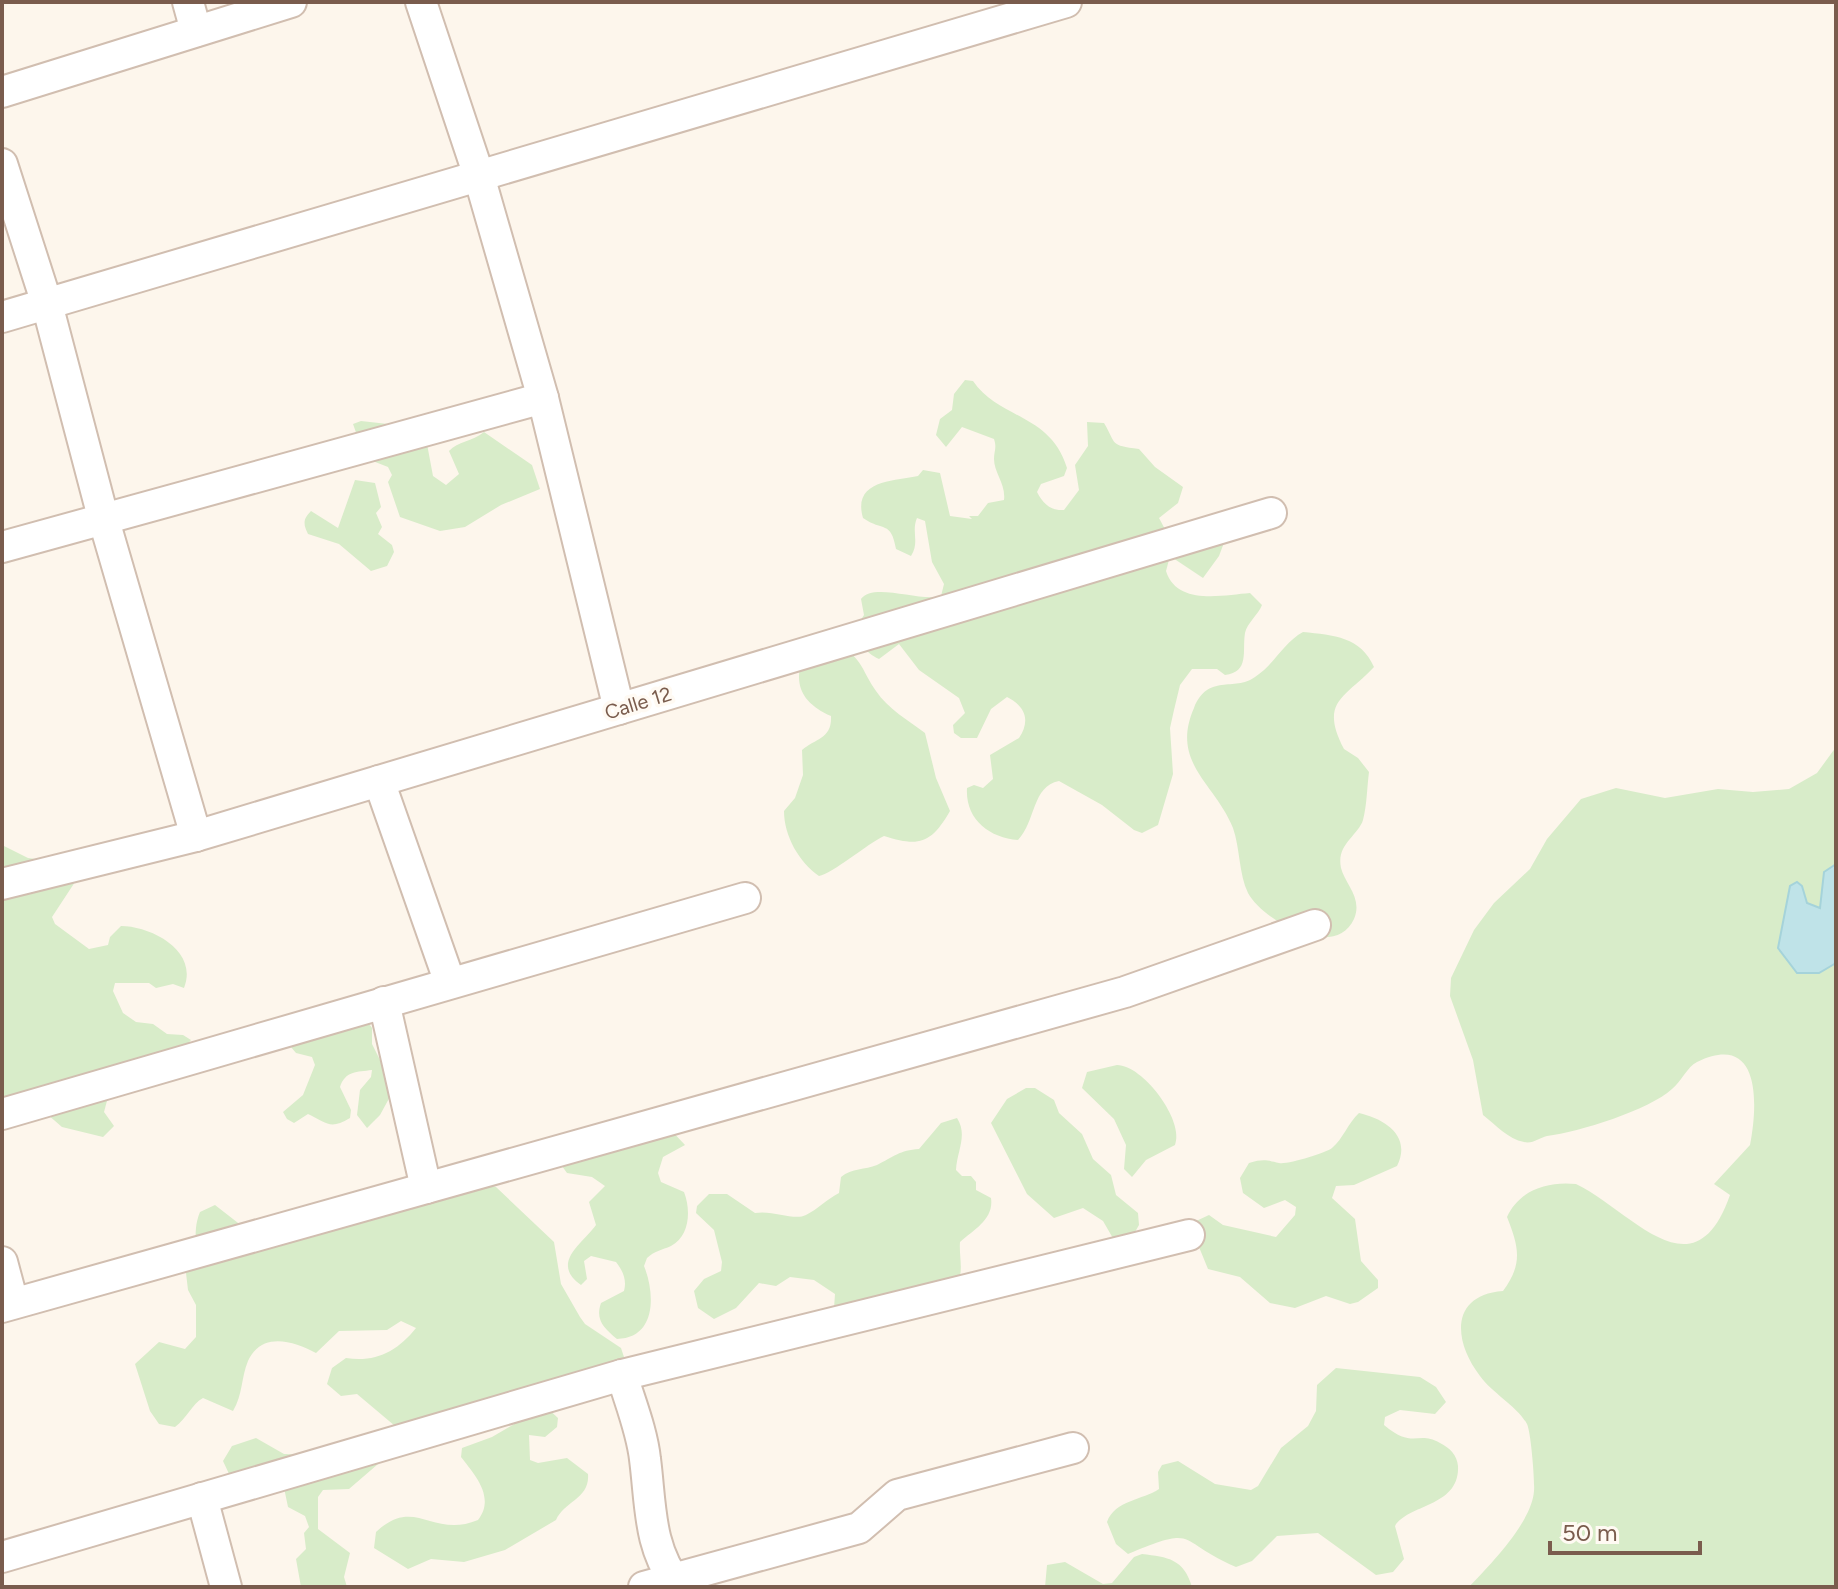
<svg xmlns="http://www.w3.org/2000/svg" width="1838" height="1589" font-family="Figtree,sans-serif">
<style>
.green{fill:#d8ecc9}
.water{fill:#bfe3e8;stroke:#a5d3da;stroke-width:2}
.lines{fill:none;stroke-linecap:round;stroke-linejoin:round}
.minor-casing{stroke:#d1beb0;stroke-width:34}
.minor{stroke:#fff;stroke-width:30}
.labels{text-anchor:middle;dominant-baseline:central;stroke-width:7;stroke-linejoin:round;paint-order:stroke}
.street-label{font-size:20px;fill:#7a5c4d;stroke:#fffaf3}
</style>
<rect width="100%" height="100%" fill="#fdf6ec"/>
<!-- green -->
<g class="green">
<path d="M965,380L973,381C1000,420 1050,413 1067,468L1064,476L1041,484L1037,492C1043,504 1051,511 1064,510L1079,490L1075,465L1088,446L1087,422L1104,423C1117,445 1109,445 1139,449L1155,467L1183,487L1178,503L1159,518L1167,533L1225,540L1219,556L1203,578L1170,556L1166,571C1177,606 1223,595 1250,593L1262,605C1258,615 1247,623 1245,633C1242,651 1250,672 1225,675L1217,669H1192L1180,685L1174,710L1170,728L1173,774L1158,825L1142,833L1134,830L1102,805L1059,781C1032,786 1036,821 1018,840C989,838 965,819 967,788L974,785L983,788L993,779L990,755L1019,738C1031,720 1025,706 1007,697L991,709L977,738H961L954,733L953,725L965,713L959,698L919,670L899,644L879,659C864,652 862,644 855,629L864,615L861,599C873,582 920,602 941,596L944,584L932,562L925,521L917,518C911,532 920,542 911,556L896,549C891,520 883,532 863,518C852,480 894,481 918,476L923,470L940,473L950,516L972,519L969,516H978L988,503L1004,500C1006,484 994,473 994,459C994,451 997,448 994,439L962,427L946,447L936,435L940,419L952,410L954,394Z"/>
<path d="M361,421L424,428L433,476L446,485L459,474L449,451C458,441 472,442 484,432L532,465L540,489L501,505L465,527L440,531L400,517L388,482L392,475L388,467L365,458L353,424Z"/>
<path d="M355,480L375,483L381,507L376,513L382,527L378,534L392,545L394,552L387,566L371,571L339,544L308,534C303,524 303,519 311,511L338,528Z"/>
<path d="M1303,632C1334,635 1361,637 1374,667C1345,698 1319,701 1344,749L1358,758L1369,772C1367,787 1367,805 1363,820C1358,836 1336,844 1341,868C1345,884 1363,898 1354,919C1335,961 1263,921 1248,893C1239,875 1240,848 1233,828C1215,783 1170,763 1194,708C1208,673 1234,692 1255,677C1274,665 1283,643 1303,632Z"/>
<path d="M842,646C864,662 862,671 876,691C888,709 908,720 925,733L936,778L950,811C931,844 919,847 884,836C867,844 832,874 819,876C799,862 784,836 784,811L795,798L803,775L802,750C816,738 832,739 831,716C809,706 795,692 800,667Z"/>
<path d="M1836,747V1587H1469C1490,1565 1532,1522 1534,1491C1535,1482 1531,1432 1527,1424C1517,1406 1492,1393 1480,1376C1453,1341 1450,1295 1503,1291C1523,1264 1519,1247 1507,1217C1519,1190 1548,1181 1576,1184C1632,1211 1694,1298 1730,1195L1714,1184L1750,1145C1758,1104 1761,1031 1697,1062C1687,1067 1681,1082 1672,1089C1649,1110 1579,1132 1547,1136C1539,1138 1533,1144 1524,1142C1508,1139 1496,1125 1483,1115L1473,1060L1450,996L1451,978L1474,930L1494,903L1530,869L1547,839L1581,799L1616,788L1665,798L1718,789L1753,792L1789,789L1817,773Z"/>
<path d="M2,845L28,858L73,864L75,882L52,917L55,924L89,949L108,945L110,937L121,926C150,926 199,950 184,988L173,984L156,988L149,983H115L113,991L123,1013L136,1022L153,1024L167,1034L183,1035L191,1040L186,1046L108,1097L104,1112L114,1126L103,1137L62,1127L47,1114L15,1117L2,1129Z"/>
<path d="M367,1021L372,1028V1044L392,1084V1093L380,1115L367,1128L357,1115L360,1090L371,1077L372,1070C357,1072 345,1071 340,1087L351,1110L350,1118C330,1130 327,1123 308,1114L294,1123L287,1119L283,1112L303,1095L315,1065L312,1057L296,1053L291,1047L292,1039Z"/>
<path d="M1117,1065C1143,1065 1185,1121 1175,1145L1146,1160L1132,1177L1124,1169L1126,1145L1114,1119L1082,1088L1087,1072Z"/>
<polygon points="1026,1088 1035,1088 1054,1100 1059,1113 1082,1134 1093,1159 1111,1175 1116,1195 1138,1213 1139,1225 1131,1239 1114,1240 1103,1221 1083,1208 1054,1218 1027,1194 991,1123 1007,1099"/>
<path d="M1359,1113C1385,1119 1412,1136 1397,1166L1354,1185L1336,1186L1332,1198L1355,1219L1361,1261L1378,1280V1288L1358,1302L1350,1304L1326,1296L1295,1308L1270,1303L1240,1277L1208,1269L1192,1230L1194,1222L1209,1215L1223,1225L1276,1237L1295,1215L1296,1207L1285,1200L1264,1208L1243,1193L1240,1178L1249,1163C1263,1159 1266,1160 1279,1163C1287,1165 1326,1153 1332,1148C1343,1139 1348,1123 1359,1113Z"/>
<path d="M957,1118C968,1135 957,1151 956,1170L962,1176H971L976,1182V1190L991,1198C994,1219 975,1229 960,1242C959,1255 963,1268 959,1280L944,1284L937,1280L923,1289L834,1308L835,1294L814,1280L790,1277L776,1286L759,1283L736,1308L714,1319L698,1308L694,1291L704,1279L721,1271L722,1262L714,1230L696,1213L697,1206L709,1194H727L755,1213C774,1210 794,1221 806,1215C818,1209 827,1199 839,1193L841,1177C852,1168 865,1170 877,1165C893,1157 900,1150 919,1149L941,1123Z"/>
<path d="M667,1126L685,1145L663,1157L658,1173L661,1182L684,1192C691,1210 690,1236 671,1246C662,1250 654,1251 647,1258L644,1266C655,1293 657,1338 617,1339C604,1328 595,1320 601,1303L624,1291C627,1280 623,1271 616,1262L591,1256L584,1261L587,1279L581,1285C550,1263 582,1244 596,1225L589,1202L605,1186L592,1177L567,1173L562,1166L565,1158Z"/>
<path d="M471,1182L496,1187L554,1242L561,1284L580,1317L585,1324L621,1348L624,1357L619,1363L395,1426L357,1394L341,1396L327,1384L332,1368L346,1358C375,1363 398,1351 416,1328L401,1321L387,1330L339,1331L316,1353C293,1341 262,1331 248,1361C241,1378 243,1394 233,1411L203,1398C192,1404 187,1418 175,1427L159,1424L150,1411L135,1364L159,1342L185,1349L196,1337V1305L188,1290L186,1273C203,1249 190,1236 200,1212L215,1205L242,1226Z"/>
<path d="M1336,1368L1420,1377L1436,1387L1446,1402L1435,1414L1400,1410L1385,1417L1384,1425C1414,1450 1417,1430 1440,1443C1450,1448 1457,1455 1458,1466C1460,1507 1408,1504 1395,1526L1404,1559L1393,1572L1376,1575L1318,1533L1277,1536L1252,1561L1236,1567C1175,1541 1200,1524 1128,1554L1116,1544L1107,1522C1115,1500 1143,1500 1159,1489L1158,1472L1162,1465L1178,1461L1215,1484L1251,1490L1258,1486L1281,1448L1308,1426L1316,1411L1317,1385Z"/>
<path d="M545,1406L558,1418L557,1427L545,1437L529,1435L530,1460L538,1463L567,1458L588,1474C590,1499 564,1501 556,1520L505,1550L464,1562L431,1559L408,1569L374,1548L376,1532C415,1495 432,1539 478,1520C496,1497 474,1474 461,1457L462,1448L492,1437Z"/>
<polygon points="256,1438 284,1454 385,1458 349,1489 323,1490 318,1497 318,1529 350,1553 344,1577 347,1587 301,1587 296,1559 306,1549 304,1533 309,1527 305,1516 288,1507 283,1483 230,1476 223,1461 232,1446"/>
<path d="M1142,1554C1168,1557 1184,1559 1192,1587H1045L1047,1565L1065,1562L1103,1584L1112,1583L1134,1557Z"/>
</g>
<!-- water -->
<polygon class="water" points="1836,864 1836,963 1819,973 1797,973 1778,948 1790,886 1797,882 1802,886 1807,903 1820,908 1824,872"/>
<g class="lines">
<defs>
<g id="minor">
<polyline points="188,2 196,31"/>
<polyline points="421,2 479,176 543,398 619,709"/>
<polyline points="2,92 291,2"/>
<polyline points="2,164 47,304 103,517 196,836"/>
<polyline points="2,317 1066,2"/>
<polyline points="2,547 543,398"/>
<polyline points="379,781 450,983"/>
<polyline points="2,884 196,836 1271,513"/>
<polyline points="384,1002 426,1188"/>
<polyline points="2,1114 745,898"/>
<polyline points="2,1262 13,1303"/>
<polyline points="2,1307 1125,992 1315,925"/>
<path d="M622,1375C630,1402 642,1431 645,1459C651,1505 648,1548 679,1587"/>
<polyline points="202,1498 226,1587"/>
<polyline points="2,1557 622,1375 1189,1235"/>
<polyline points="644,1587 859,1528 897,1495 1073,1448"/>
</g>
</defs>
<!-- minor casing -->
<use href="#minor" class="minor-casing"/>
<!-- minor -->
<use href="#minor" class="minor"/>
</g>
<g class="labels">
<!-- street labels -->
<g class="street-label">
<text transform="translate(638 703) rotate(-17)">Calle 12</text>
</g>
</g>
<!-- border -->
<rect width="1838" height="1589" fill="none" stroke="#7a5c4d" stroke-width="8"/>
<!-- scale -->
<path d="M1550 1541v12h150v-12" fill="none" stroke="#7a5c4d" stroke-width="4"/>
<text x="1562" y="1541" font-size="24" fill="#7a5c4d" stroke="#fffaf3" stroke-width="6" paint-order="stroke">50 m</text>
</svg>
